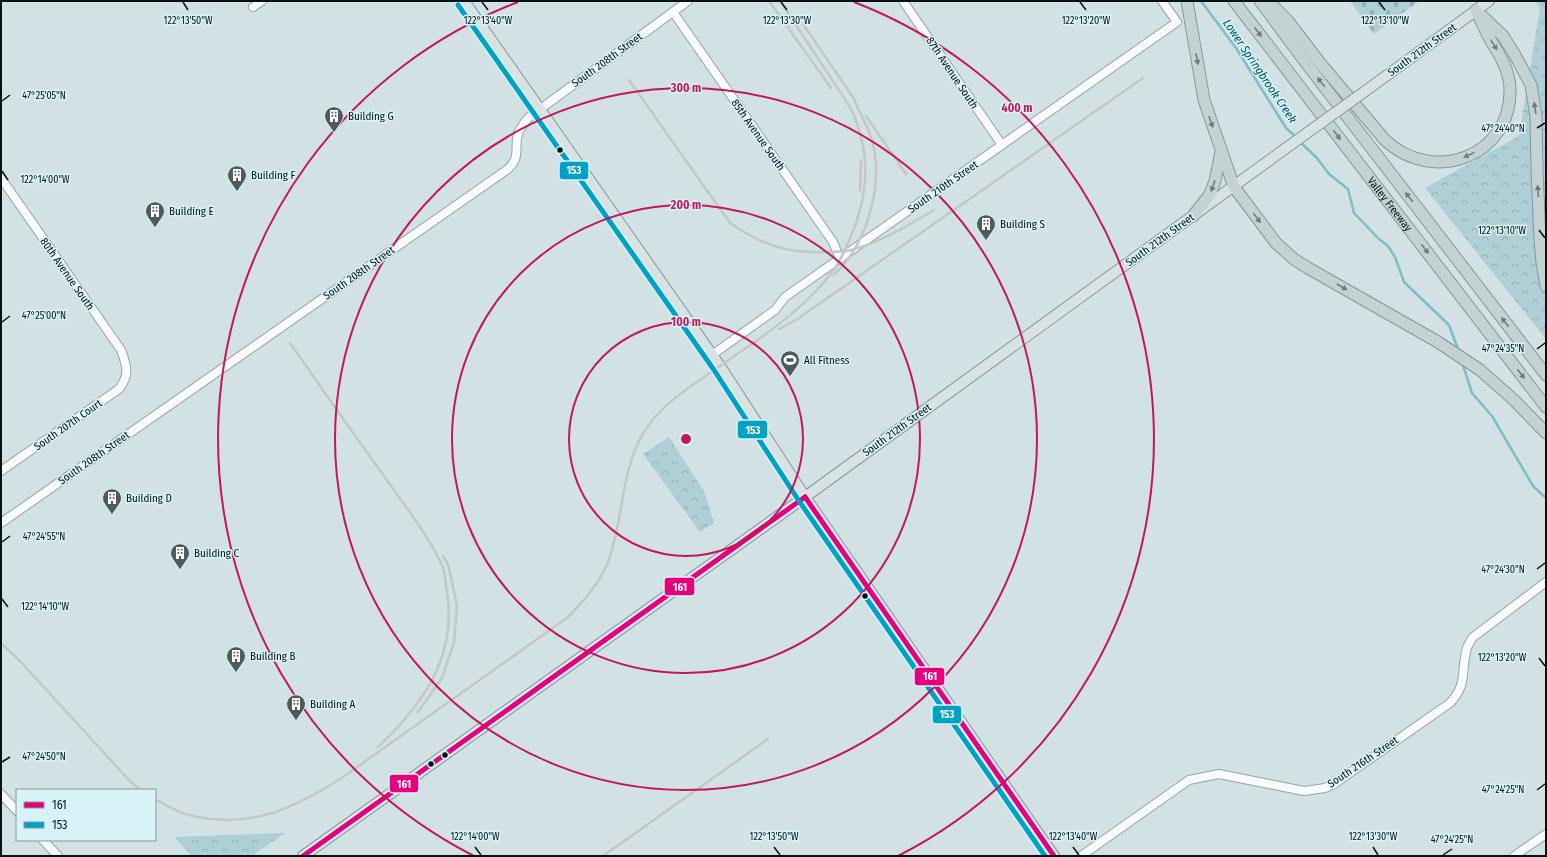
<svg xmlns="http://www.w3.org/2000/svg" width="1547" height="857" font-family="'Fira Sans Condensed',sans-serif">
<style>
.forest{fill:url(#forest-crowns)}
.cemetery{fill:url(#cemetery-stones)}
.lines{fill:none;stroke-linecap:round;stroke-linejoin:round}
.stream{stroke:#7fbdc8;stroke-width:2.5}
.minor-casing{stroke:#97a3a5;stroke-width:10}
.major-casing{stroke:#84989c;stroke-width:12}
.highway-casing{stroke:#84989c;stroke-width:13}
.minor{stroke:#f8fafb;stroke-width:8}
.major{stroke:#d9e2e3;stroke-width:10}
.highway{stroke:#c4d2d4;stroke-width:11}
.rail{stroke:#c3c7c8;stroke-width:2.5}
.major-bridge-casing{stroke:#84989c;stroke-width:12;stroke-linecap:butt}
.major-bridge{stroke:#d9e2e3;stroke-width:10}
.bus-1-casing{stroke:#d8f3f8;stroke-width:8}
.bus-2-casing{stroke:#d8f3f8;stroke-width:8}
.bus-1{stroke:#e5007d;stroke-width:5}
.bus-2{stroke:#00a1c5;stroke-width:5}
.oneway{fill:#6f7c7e}
.ticks{fill:none;stroke:#081214;stroke-width:1.5}
.ring{fill:none;stroke:#c2185b;stroke-width:2}
.bus-dot{fill:#081214;stroke:#d8f3f8;stroke-width:1.5}
.labels{text-anchor:middle;dominant-baseline:central;stroke-width:3;stroke-linejoin:round;paint-order:stroke}
.street-label{font-size:11px;fill:#081214;stroke:#d8f3f8}
.poi-label{font-size:11px;fill:#081214;stroke:#d8f3f8;text-anchor:start}
.water-label{font-size:12px;font-style:italic;fill:#03515b;stroke:#d8f3f8}
.ticks-label{font-size:10px;text-anchor:middle;fill:#081214;stroke:#d8f3f8;stroke-width:3;stroke-linejoin:round;paint-order:stroke}
.centre{fill:#c2185b;stroke:#d8f3f8;stroke-width:2}
.ring-label{font-size:12px;text-anchor:middle;font-weight:bold;fill:#c2185b;stroke:#d8f3f8;stroke-width:3;stroke-linejoin:round;paint-order:stroke}
.line-badge{stroke:#d8f3f8;stroke-width:1.5}
.badge-label{font-size:11px;text-anchor:middle;font-weight:bold;fill:#fff}
</style>
<defs>
<pattern id="forest-crowns" width="20" height="18" patternUnits="userSpaceOnUse"><rect width="20" height="18" fill="#adcfd5"/><path d="M2 6a3 3 0 1 1 6 0M12 15a3 3 0 1 1 6 0" fill="none" stroke="#93b1b6"/></pattern>
<pattern id="cemetery-stones" width="16" height="16" patternUnits="userSpaceOnUse"><rect width="16" height="16" fill="#adcfd5"/><path d="M2 7V4a2 2 0 0 1 4 0v3zM10 15v-3a2 2 0 0 1 4 0v3z" fill="#93b1b6"/></pattern>
</defs>
<rect width="100%" height="100%" fill="#d2e1e4"/>
<!-- forest -->
<g class="forest">
<polygon points="1535,1 1546,1 1546,339 1425,188 1519,136 1540,8"/>
<polygon points="669,437 705,493 714,523 700,532 643,454"/>
<polygon points="285,833 252,856 192,856 174,837"/>
</g>
<!-- cemetery -->
<polygon class="cemetery" points="1350,1 1419,1 1374,34"/>
<g class="lines">
<!-- stream -->
<g class="stream">
<polyline points="1201,1 1236,48 1286,128 1297,138"/>
<polyline points="1300,142 1317,158 1329,174 1348,189 1354,213 1379,239 1388,246 1395,257 1404,282 1449,325 1459,352"/>
<polyline points="1462,362 1472,393 1492,416 1533,486 1546,498"/>
</g>
<defs>
<g id="minor">
<polyline points="903,1 1002,145"/>
<polyline points="253,7 262,1"/>
<polyline points="673,12 833,242 840,259"/>
<path d="M1,178L121,350C127,366 130,375 119,389L1,471"/>
<polyline points="712,355 775,310 785,297 1177,22 1162,1"/>
<path d="M1,523L508,169C521,157 514,149 518,134C520,128 524,123 528,118L688,1"/>
<polyline points="1,794 17,811"/>
<polyline points="43,840 58,856"/>
<path d="M1081,856L1189,780L1219,774L1304,791L1325,788L1334,784L1450,703C1467,685 1461,674 1466,652C1466,647 1470,643 1472,638L1546,582"/>
<polyline points="1514,856 1546,834"/>
</g>
<g id="major">
<polyline points="464,1 720,366 805,497 1054,856"/>
<polyline points="1364,92 1489,1"/>
<polyline points="303,856 805,497 1271,159"/>
</g>
<g id="highway">
<polyline points="1187,1 1204,100 1234,187 1276,243 1295,260 1308,268 1438,342 1480,370 1514,400 1546,433"/>
<path id="s1" d="M1234,1L1546,407"/>
<polyline points="1260,1 1306,63 1546,375"/>
<path d="M1268,1L1288,21L1320,63L1385,140C1433,185 1512,157 1510,88C1509,70 1500,55 1491,41C1485,31 1481,20 1476,10"/>
<polyline points="1482,16 1503,36 1515,55 1531,85 1536,116 1537,171 1540,239 1542,262 1546,286"/>
<polyline points="1193,216 1210,194 1215,181 1221,152"/>
</g>
</defs>
<!-- minor casing -->
<use href="#minor" class="minor-casing"/>
<!-- major casing -->
<use href="#major" class="major-casing"/>
<!-- highway casing -->
<use href="#highway" class="highway-casing"/>
<!-- minor -->
<use href="#minor" class="minor"/>
<!-- major -->
<use href="#major" class="major"/>
<!-- highway -->
<use href="#highway" class="highway"/>
<!-- rail -->
<g class="rail">
<polyline points="769,1 831,88"/>
<polyline points="803,24 855,100"/>
<path d="M629,80L730,223C762,245 789,254 827,252C837,252 846,252 855,249C883,241 908,225 934,210"/>
<polyline points="866,116 906,174"/>
<polyline points="860,190 861,160"/>
<path d="M834,275C868,243 885,182 871,137C866,123 858,109 852,95"/>
<polyline points="779,329 796,320 1143,78"/>
<path d="M290,343C321,387 352,432 384,476C403,504 427,533 442,565C445,572 445,583 447,591C457,657 424,703 378,747"/>
<polyline points="1,643 20,661 127,778 140,790"/>
<polyline points="418,712 442,678 454,643 457,606 448,564 443,556"/>
<path d="M155,799C168,807 182,814 197,817C254,828 297,807 343,777L567,618C584,601 599,584 608,562C624,520 620,471 644,432C659,407 684,391 707,375C751,344 800,315 833,271C844,256 851,237 857,220C870,181 868,144 850,107L780,1"/>
<polyline points="603,856 768,739"/>
</g>
<defs>
<polyline id="major-bridge" points="1271,159 1364,92"/>
</defs>
<!-- major-bridge casing -->
<use href="#major-bridge" class="major-bridge-casing"/>
<!-- major-bridge -->
<use href="#major-bridge" class="major-bridge"/>
<defs>
<g id="bus-1">
<polyline points="805,497 1054,856"/>
<polyline points="303,856 805,497"/>
</g>
<polyline id="bus-2" points="458,5 714,370 799,501 1045,856"/>
</defs>
<!-- bus-1 casing -->
<use href="#bus-1" class="bus-1-casing"/>
<!-- bus-2 casing -->
<use href="#bus-2" class="bus-2-casing"/>
<!-- bus-1 -->
<use href="#bus-1" class="bus-1"/>
<!-- bus-2 -->
<use href="#bus-2" class="bus-2"/>
</g>
<!-- one-way arrows -->
<defs><path id="oneway-solid" d="M-6-.8H1V-3.2L6.5 0L1 3.2V.8H-6Z"/></defs>
<g class="oneway">
<use href="#oneway-solid" transform="translate(1258 32) rotate(53)"/>
<use href="#oneway-solid" transform="translate(1494 45) rotate(58)"/>
<use href="#oneway-solid" transform="translate(1197 59) rotate(80)"/>
<use href="#oneway-solid" transform="translate(1321 82) rotate(-128)"/>
<use href="#oneway-solid" transform="translate(1535 108) rotate(-99)"/>
<use href="#oneway-solid" transform="translate(1211 122) rotate(71)"/>
<use href="#oneway-solid" transform="translate(1337 135) rotate(53)"/>
<use href="#oneway-solid" transform="translate(1469 155) rotate(154)"/>
<use href="#oneway-solid" transform="translate(1213 186) rotate(109)"/>
<use href="#oneway-solid" transform="translate(1538 191) rotate(-94)"/>
<use href="#oneway-solid" transform="translate(1409 197) rotate(-128)"/>
<use href="#oneway-solid" transform="translate(1257 218) rotate(53)"/>
<use href="#oneway-solid" transform="translate(1425 249) rotate(52)"/>
<use href="#oneway-solid" transform="translate(1342 287) rotate(30)"/>
<use href="#oneway-solid" transform="translate(1505 322) rotate(-128)"/>
<use href="#oneway-solid" transform="translate(1521 374) rotate(52)"/>
</g>
<!-- ticks -->
<path class="ticks" d="M183,2L188,10M482,2L488,10M781,2L787,10M1080,2L1086,10M1379,2L1385,10M2,101L10,95M1537,128L1545,123M2,171L8,180M1539,230L1545,238M2,322L10,316M1537,349L1545,343M2,542L10,536M1537,569L1545,563M2,599L8,607M1539,658L1545,666M2,762L10,757M1537,790L1545,784M475,847L481,855M774,847L780,855M1073,847L1079,855M1373,847L1378,855M1443,855L1452,849"/>
<!-- distance rings -->
<g class="ring">
<circle cx="686" cy="439" r="117"/>
<circle cx="686" cy="439" r="234"/>
<circle cx="686" cy="439" r="351"/>
<path d="M474 856A468 468 0 0 1 518 2M854 2A468 468 0 0 1 898 856"/>
</g>
<!-- icons -->
<defs>
<symbol id="building-pin" viewBox="-11 -11 22 30"><path d="M0 17L-7.5 6A9.5 9.5 0 1 1 7.5 6Z" fill="#4f5a5d" stroke="#d8f3f8"/><path d="M-4-6H4V6H1V3H-1V6H-4ZM-2.5-4.3h1.7v1.8h-1.7ZM.8-4.3h1.7v1.8H.8ZM-2.5-1h1.7V.8h-1.7ZM.8-1h1.7V.8H.8Z" fill="#fff"/></symbol>
<symbol id="stadium-pin" viewBox="-11 -11 22 30"><path d="M0 17L-7.5 6A9.5 9.5 0 1 1 7.5 6Z" fill="#4f5a5d" stroke="#d8f3f8"/><path d="M0-5a6.5 5 0 1 0 0 10a6.5 5 0 1 0 0-10ZM-3.5-1.8h7v3.6h-7Z" fill="#fff"/></symbol>
</defs>
<g fill-rule="evenodd">
<use href="#building-pin" x="323" y="105" width="22" height="30"/>
<use href="#building-pin" x="226" y="164" width="22" height="30"/>
<use href="#building-pin" x="144" y="200" width="22" height="30"/>
<use href="#building-pin" x="975" y="213" width="22" height="30"/>
<use href="#stadium-pin" x="779" y="349" width="22" height="30"/>
<use href="#building-pin" x="101" y="487" width="22" height="30"/>
<use href="#building-pin" x="169" y="542" width="22" height="30"/>
<use href="#building-pin" x="225" y="645" width="22" height="30"/>
<use href="#building-pin" x="285" y="693" width="22" height="30"/>
</g>
<!-- markers -->
<g class="bus-dot">
<circle cx="560" cy="150" r="3.5"/>
<circle cx="865" cy="596" r="3.5"/>
<circle cx="445" cy="755" r="3.5"/>
<circle cx="431" cy="764" r="3.5"/>
</g>
<g class="labels">
<!-- street labels -->
<g class="street-label">
<text transform="translate(1422 50) rotate(-36)">South 212th Street</text>
<text transform="translate(607 60) rotate(-36)">South 208th Street</text>
<text transform="translate(952 73) rotate(56)">87th Avenue South</text>
<text transform="translate(758 135) rotate(55)">85th Avenue South</text>
<text transform="translate(943 187) rotate(-35)">South 210th Street</text>
<text stroke="none"><textPath href="#s1" startOffset="256">Valley Freeway</textPath></text>
<text transform="translate(1160 240) rotate(-36)">South 212th Street</text>
<text transform="translate(359 273) rotate(-35)">South 208th Street</text>
<text transform="translate(67 274) rotate(55)">80th Avenue South</text>
<text transform="translate(68 425) rotate(-35)">South 207th Court</text>
<text transform="translate(897 430) rotate(-36)">South 212th Street</text>
<text transform="translate(94 458) rotate(-35)">South 208th Street</text>
<text transform="translate(1363 762) rotate(-34)">South 216th Street</text>
</g>
<!-- poi labels -->
<g class="poi-label">
<text x="348" y="116">Building G</text>
<text x="251" y="175">Building F</text>
<text x="169" y="211">Building E</text>
<text x="1000" y="224">Building S</text>
<text x="804" y="360">All Fitness</text>
<text x="126" y="498">Building D</text>
<text x="194" y="553">Building C</text>
<text x="250" y="656">Building B</text>
<text x="310" y="704">Building A</text>
</g>
<!-- water labels -->
<g class="water-label">
<text transform="translate(1260 71) rotate(56)">Lower Springbrook Creek</text>
</g>
</g>
<g class="ticks-label">
<text x="188" y="24">122°13'50"W</text>
<text x="488" y="24">122°13'40"W</text>
<text x="787" y="24">122°13'30"W</text>
<text x="1086" y="24">122°13'20"W</text>
<text x="1385" y="24">122°13'10"W</text>
<text x="44" y="99">47°25'05"N</text>
<text x="1503" y="132">47°24'40"N</text>
<text x="45" y="183">122°14'00"W</text>
<text x="1502" y="234">122°13'10"W</text>
<text x="44" y="319">47°25'00"N</text>
<text x="1503" y="352">47°24'35"N</text>
<text x="44" y="540">47°24'55"N</text>
<text x="1503" y="573">47°24'30"N</text>
<text x="45" y="610">122°14'10"W</text>
<text x="1502" y="661">122°13'20"W</text>
<text x="44" y="760">47°24'50"N</text>
<text x="1503" y="793">47°24'25"N</text>
<text x="475" y="840">122°14'00"W</text>
<text x="774" y="840">122°13'50"W</text>
<text x="1073" y="840">122°13'40"W</text>
<text x="1373" y="840">122°13'30"W</text>
<text x="1452" y="843">47°24'25"N</text>
</g>
<circle cx="686" cy="439" r="6" class="centre"/>
<g class="ring-label">
<text x="686" y="92">300 m</text>
<text x="1017" y="112">400 m</text>
<text x="686" y="209">200 m</text>
<text x="686" y="326">100 m</text>
</g>
<g class="line-badge">
<rect x="559" y="161" width="30" height="19" rx="4" fill="#00a1c5"/>
<rect x="737" y="420" width="31" height="19" rx="4" fill="#00a1c5"/>
<rect x="664" y="577" width="31" height="19" rx="4" fill="#e5007d"/>
<rect x="914" y="667" width="31" height="19" rx="4" fill="#e5007d"/>
<rect x="932" y="705" width="30" height="19" rx="4" fill="#00a1c5"/>
<rect x="389" y="774" width="30" height="19" rx="4" fill="#e5007d"/>
</g>
<g class="badge-label">
<text x="574" y="174">153</text>
<text x="753" y="434">153</text>
<text x="680" y="591">161</text>
<text x="930" y="680">161</text>
<text x="947" y="718">153</text>
<text x="404" y="788">161</text>
</g>
<!-- border -->
<rect width="1547" height="857" fill="none" stroke="#081214" stroke-width="4"/>
<!-- legend -->
<rect x="16" y="789" width="140" height="52" fill="#d8f3f8" stroke="#85999d"/>
<rect x="24" y="802" width="20" height="6" fill="#e5007d" stroke="#85999d"/>
<text x="52" y="809" font-size="12" fill="#081214">161</text>
<rect x="24" y="822" width="20" height="6" fill="#00a1c5" stroke="#85999d"/>
<text x="52" y="829" font-size="12" fill="#081214">153</text>
</svg>
